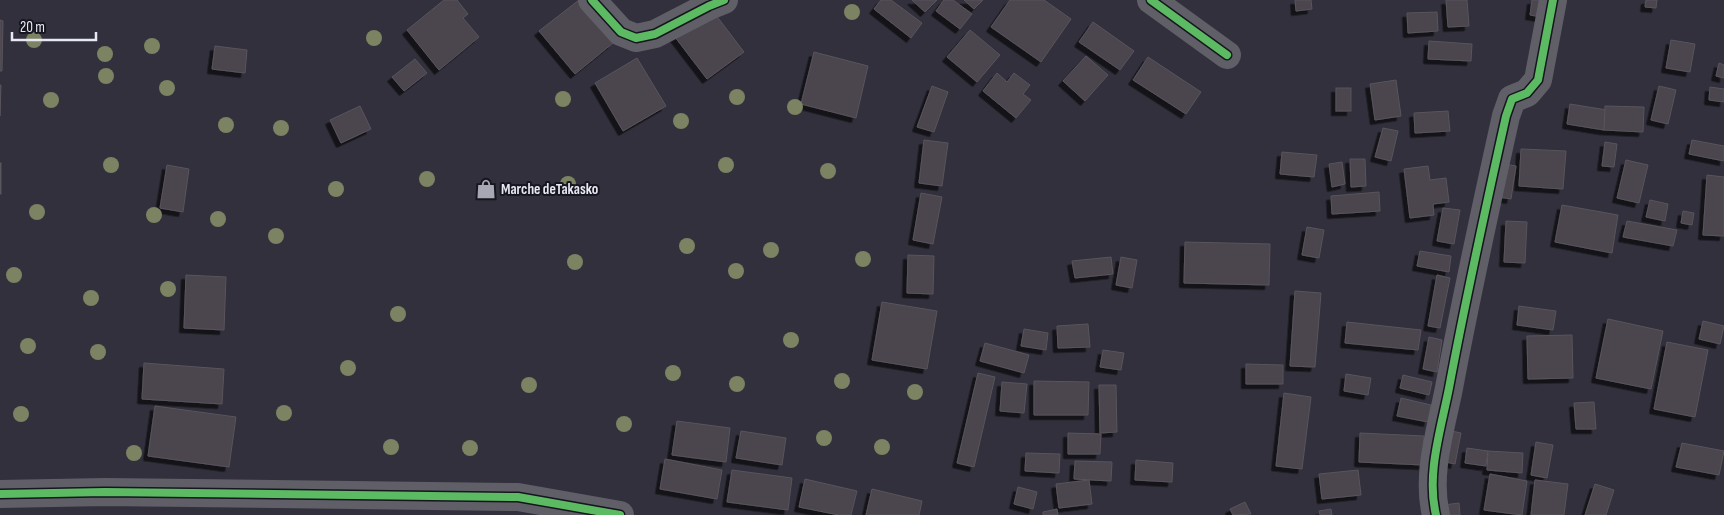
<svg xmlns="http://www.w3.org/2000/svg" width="1724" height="515" font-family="'Sofia Sans Condensed',sans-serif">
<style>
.building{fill:#4b444e;stroke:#59545c;filter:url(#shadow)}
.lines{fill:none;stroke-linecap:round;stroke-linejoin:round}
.minor{stroke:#605f68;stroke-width:28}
.cycleway-casing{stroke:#16161f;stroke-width:11}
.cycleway{stroke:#5cba63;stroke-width:8}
.tree{fill:#7b8362}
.labels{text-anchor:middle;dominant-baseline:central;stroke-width:4;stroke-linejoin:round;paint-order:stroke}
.poi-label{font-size:15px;font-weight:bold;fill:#e8e8f5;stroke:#16161f;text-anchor:start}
</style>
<defs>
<filter id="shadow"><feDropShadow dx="-4.5" dy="4.5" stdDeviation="0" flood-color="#0009"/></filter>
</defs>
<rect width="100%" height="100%" fill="#31303c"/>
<!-- building -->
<g class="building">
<polygon points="444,0 457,0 468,14 463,18 479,37 439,70 407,30"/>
<polygon points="579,0 613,43 575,74 539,31"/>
<polygon points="881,0 891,0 922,23 911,38 874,9"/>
<polygon points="912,0 937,0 925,12"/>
<polygon points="944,0 953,0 972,14 960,29 936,11"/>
<polygon points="964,0 983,0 974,9"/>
<polygon points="1010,0 1044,0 1071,19 1041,62 991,27"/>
<polygon points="1295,0 1311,0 1312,9 1296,11"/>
<polygon points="1446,0 1467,0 1469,26 1448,27"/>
<polygon points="1532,0 1550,0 1547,18 1530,15"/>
<polygon points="1646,0 1657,0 1656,8 1645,7"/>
<polygon points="712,10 744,52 707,79 675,37"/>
<polygon points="1437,12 1438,31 1408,33 1407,13"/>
<polygon points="0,20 3,21 2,71 0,71"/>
<polygon points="1093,22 1134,51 1120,70 1079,42"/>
<polygon points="970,30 1000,55 977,82 947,57"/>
<polygon points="1671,40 1695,44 1690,72 1666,68"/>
<polygon points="1429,41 1472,44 1471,61 1428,59"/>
<polygon points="215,46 247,50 245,73 212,69"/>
<polygon points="814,52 868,66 856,118 801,104"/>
<polygon points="1086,56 1108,75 1085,101 1063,81"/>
<polygon points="1148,57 1201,92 1186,114 1133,80"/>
<polygon points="637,58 666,106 623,131 595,83"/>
<polygon points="415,59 427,73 404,91 392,77"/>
<polygon points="1719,63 1724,65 1724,78 1716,76"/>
<polygon points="997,73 1007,82 1014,73 1030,85 1023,94 1031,100 1016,118 983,91"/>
<polygon points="1396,80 1401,116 1375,120 1370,84"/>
<polygon points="0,85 1,85 0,116"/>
<polygon points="932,86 948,92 934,132 917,127"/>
<polygon points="1659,86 1676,90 1668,124 1651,120"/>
<polygon points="1710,87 1724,89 1724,102 1709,100"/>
<rect x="1336" y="88" width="15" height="23"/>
<polygon points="1570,104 1607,110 1604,130 1567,124"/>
<polygon points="360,106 371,129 341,143 330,120"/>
<polygon points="1605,106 1644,107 1643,132 1604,130"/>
<polygon points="1448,111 1450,131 1415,133 1414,113"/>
<polygon points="1383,128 1398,131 1391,161 1375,157"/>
<polygon points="924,140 948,143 942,186 919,183"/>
<polygon points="1692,140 1724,146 1724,161 1689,154"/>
<polygon points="1605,142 1617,144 1614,167 1602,166"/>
<polygon points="1521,149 1566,151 1563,189 1519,186"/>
<polygon points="1282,152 1317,155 1314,177 1280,174"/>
<polygon points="1350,159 1365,159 1366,186 1351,187"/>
<polygon points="1626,160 1648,165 1639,203 1617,198"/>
<polygon points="1342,162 1345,184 1332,187 1329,164"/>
<rect x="0" y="163" width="1" height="31"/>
<polygon points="1498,163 1516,166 1511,199 1492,196"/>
<polygon points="167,165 189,169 183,212 160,208"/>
<polygon points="1428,166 1430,180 1446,178 1449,202 1433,204 1434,215 1410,218 1404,169"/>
<polygon points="1707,175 1724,177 1724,236 1703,235"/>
<polygon points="1379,192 1380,211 1332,214 1331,196"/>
<polygon points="921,193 942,197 933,244 913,240"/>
<polygon points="1650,200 1668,204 1665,221 1646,217"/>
<polygon points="1562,205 1618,215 1612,253 1555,242"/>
<polygon points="1443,208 1460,210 1454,244 1437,241"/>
<polygon points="1683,211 1694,213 1692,225 1681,223"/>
<polygon points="1506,221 1527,222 1525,263 1504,262"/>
<polygon points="1627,221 1677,230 1673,246 1623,237"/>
<polygon points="1307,227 1324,230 1319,258 1302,255"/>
<polygon points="1185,242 1270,244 1269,285 1184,283"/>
<polygon points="1420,251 1451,256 1449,272 1417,266"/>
<polygon points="908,255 934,256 933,294 907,293"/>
<polygon points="1111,257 1113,274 1075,278 1072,261"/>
<polygon points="1121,257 1137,260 1132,288 1116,285"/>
<polygon points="186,275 226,277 224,330 184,328"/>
<polygon points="1437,275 1450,278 1440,328 1428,326"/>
<polygon points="1295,291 1321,293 1315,367 1290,366"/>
<polygon points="882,302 937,311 927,369 872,360"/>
<polygon points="1519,306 1556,311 1553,330 1517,325"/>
<polygon points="1608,319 1663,331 1651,389 1596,378"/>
<polygon points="1703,321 1724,326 1720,344 1699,339"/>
<polygon points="1347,322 1421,330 1418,350 1345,343"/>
<polygon points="1088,324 1090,347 1058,348 1057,326"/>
<polygon points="1024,329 1048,333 1046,350 1021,346"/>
<polygon points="1572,335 1573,378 1528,379 1527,336"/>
<polygon points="1429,337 1442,340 1437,372 1423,369"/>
<polygon points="1667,342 1708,350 1695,417 1654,409"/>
<polygon points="985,343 1029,355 1024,373 980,361"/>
<polygon points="1103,350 1124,353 1121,370 1100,367"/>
<polygon points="144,363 224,369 222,404 142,399"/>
<polygon points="1246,364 1283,365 1283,384 1246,384"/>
<polygon points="978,373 995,377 974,467 957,463"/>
<polygon points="1346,374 1371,378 1368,395 1344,391"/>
<polygon points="1403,375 1432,382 1429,395 1400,388"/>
<polygon points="1034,381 1089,382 1088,415 1034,415"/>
<polygon points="1002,382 1027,384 1024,413 1000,411"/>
<polygon points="1099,385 1116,385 1117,432 1100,433"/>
<polygon points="1284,393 1311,397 1302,469 1276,466"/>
<polygon points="1401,398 1431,405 1428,422 1397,416"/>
<polygon points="1594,402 1596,429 1576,429 1574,403"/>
<polygon points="155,406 236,417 229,467 148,456"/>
<polygon points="677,421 730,428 726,462 672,455"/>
<polygon points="1447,430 1461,433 1455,464 1441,461"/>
<polygon points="741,431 786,438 782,465 736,458"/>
<polygon points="1068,433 1101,434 1100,454 1068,454"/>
<polygon points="1360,433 1424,436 1423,465 1359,462"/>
<polygon points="1536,442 1553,445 1547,478 1531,475"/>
<polygon points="1682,443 1724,451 1719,475 1676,467"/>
<polygon points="1467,448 1488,451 1486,466 1465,463"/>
<polygon points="1488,451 1523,453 1522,473 1487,470"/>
<polygon points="1026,453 1060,454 1059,473 1025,471"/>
<polygon points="665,459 722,470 717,499 660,489"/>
<polygon points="1136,460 1173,463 1172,482 1135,480"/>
<polygon points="1075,461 1112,462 1111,481 1074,479"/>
<polygon points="732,470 792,478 788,510 727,502"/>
<polygon points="1358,470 1361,495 1322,499 1319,474"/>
<polygon points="1490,474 1527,481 1522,515 1484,510"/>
<polygon points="805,479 857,491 851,515 839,515 799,507"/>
<polygon points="1089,480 1092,504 1059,508 1056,484"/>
<polygon points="1535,480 1568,484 1564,515 1531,515"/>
<polygon points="1595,484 1614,490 1606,515 1585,515"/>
<polygon points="1018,487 1037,492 1033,509 1014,504"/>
<polygon points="872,489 922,501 919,515 866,515"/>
<polygon points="1245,502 1251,514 1233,515 1230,509"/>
<polygon points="1459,503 1460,515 1445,515 1444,505"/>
<polygon points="1057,509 1058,515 1043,515 1043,512"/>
<polygon points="1331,509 1332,515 1320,515 1319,511"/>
</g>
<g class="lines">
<!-- minor -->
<g class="minor">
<polyline points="592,0 621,32 636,38 655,34 709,6 724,0"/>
<polyline points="1151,0 1227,55"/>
<polyline points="0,494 105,492 518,497 620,515"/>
<path d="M1436,515C1426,474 1441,429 1449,388C1466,297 1486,206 1506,116L1512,99L1527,93L1538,80L1553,0"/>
</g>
<defs>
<g id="cycleway">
<polyline points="592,0 621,32 636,38 655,34 709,6 724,0"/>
<polyline points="1151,0 1227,55"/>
<polyline points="0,494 105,492 518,497 620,515"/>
<path d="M1436,515C1426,474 1441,429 1449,388C1466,297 1486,206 1506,116L1512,99L1527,93L1538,80L1553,0"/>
</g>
</defs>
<!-- cycleway casing -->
<use href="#cycleway" class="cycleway-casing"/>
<!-- cycleway -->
<use href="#cycleway" class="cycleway"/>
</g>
<!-- trees -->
<g class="tree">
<circle cx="852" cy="12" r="8"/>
<circle cx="374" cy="38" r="8"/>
<circle cx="34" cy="40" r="8"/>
<circle cx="152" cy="46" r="8"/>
<circle cx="105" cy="54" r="8"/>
<circle cx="106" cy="76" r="8"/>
<circle cx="167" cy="88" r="8"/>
<circle cx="737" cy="97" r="8"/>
<circle cx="563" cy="99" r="8"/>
<circle cx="51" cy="100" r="8"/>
<circle cx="795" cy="107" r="8"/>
<circle cx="681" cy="121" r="8"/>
<circle cx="226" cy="125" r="8"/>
<circle cx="281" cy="128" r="8"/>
<circle cx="111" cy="165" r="8"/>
<circle cx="726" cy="165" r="8"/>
<circle cx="828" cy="171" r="8"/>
<circle cx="427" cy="179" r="8"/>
<circle cx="568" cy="184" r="8"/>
<circle cx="336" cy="189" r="8"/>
<circle cx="37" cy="212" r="8"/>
<circle cx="154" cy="215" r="8"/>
<circle cx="218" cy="219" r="8"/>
<circle cx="276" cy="236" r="8"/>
<circle cx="687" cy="246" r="8"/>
<circle cx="771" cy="250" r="8"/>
<circle cx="863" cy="259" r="8"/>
<circle cx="575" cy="262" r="8"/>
<circle cx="736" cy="271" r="8"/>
<circle cx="14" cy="275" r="8"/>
<circle cx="168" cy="289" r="8"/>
<circle cx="91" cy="298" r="8"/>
<circle cx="398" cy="314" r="8"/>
<circle cx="791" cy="340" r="8"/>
<circle cx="28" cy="346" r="8"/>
<circle cx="98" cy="352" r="8"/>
<circle cx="348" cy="368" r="8"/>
<circle cx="673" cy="373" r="8"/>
<circle cx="842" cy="381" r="8"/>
<circle cx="737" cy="384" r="8"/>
<circle cx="529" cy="385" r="8"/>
<circle cx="915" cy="392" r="8"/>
<circle cx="284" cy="413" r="8"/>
<circle cx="21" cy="414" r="8"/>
<circle cx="624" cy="424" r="8"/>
<circle cx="824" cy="438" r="8"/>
<circle cx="391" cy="447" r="8"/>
<circle cx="882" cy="447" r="8"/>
<circle cx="470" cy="448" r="8"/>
<circle cx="134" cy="453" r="8"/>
</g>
<!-- icons -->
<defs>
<symbol id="shop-bare" viewBox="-9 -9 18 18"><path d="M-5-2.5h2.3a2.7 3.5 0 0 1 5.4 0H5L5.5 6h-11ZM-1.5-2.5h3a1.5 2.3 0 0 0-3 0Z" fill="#a8a8b4" stroke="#16161f" stroke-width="2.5" paint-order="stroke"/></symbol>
</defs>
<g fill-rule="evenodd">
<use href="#shop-bare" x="472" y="175" width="28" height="28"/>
</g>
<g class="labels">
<!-- poi labels -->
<g class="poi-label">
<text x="501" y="189">Marche deTakasko</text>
</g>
</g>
<!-- scale -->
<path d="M12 32v8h84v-8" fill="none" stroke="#e8e8f5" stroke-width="2.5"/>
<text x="20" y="32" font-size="15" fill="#e8e8f5" stroke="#16161f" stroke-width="4" paint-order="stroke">20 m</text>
</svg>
